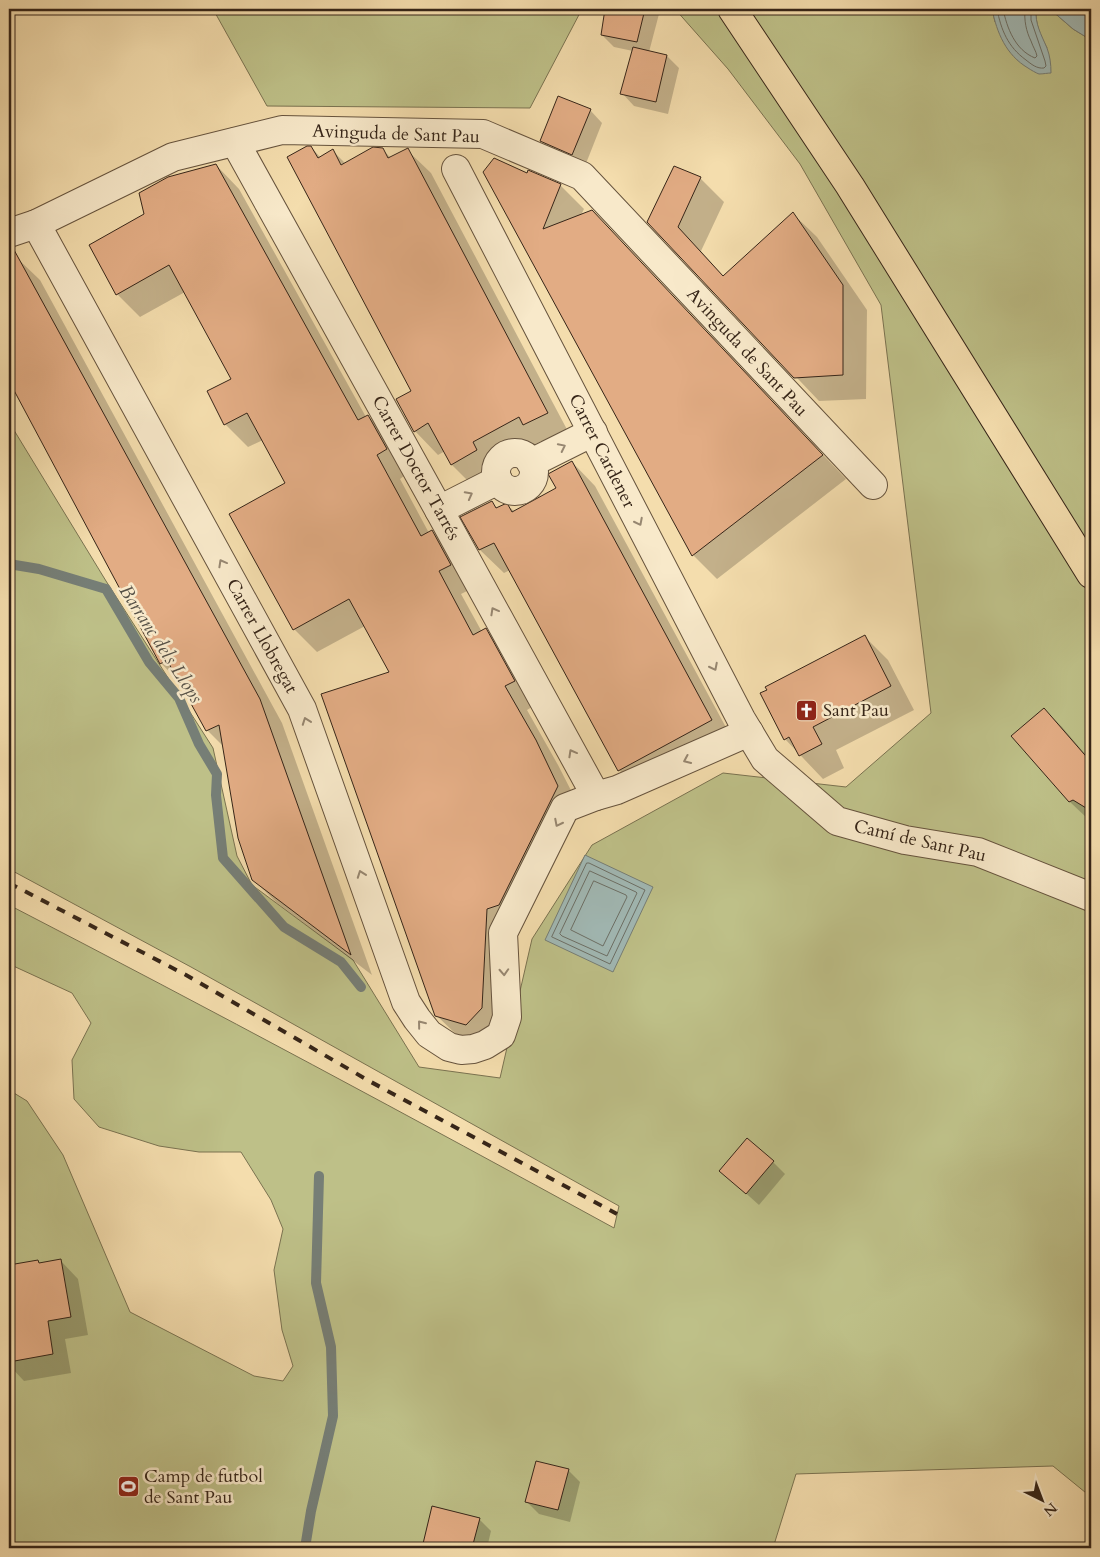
<svg xmlns="http://www.w3.org/2000/svg" width="1100" height="1557" font-family="Cardo,serif">
<style>
.green{fill:#bec088;stroke:#7a7250}
.water{fill:#a1b9b5;stroke:#767e76}
.shadow{fill:#0003}
.lines{fill:none;stroke-linecap:round;stroke-linejoin:round}
.shore{stroke:#6c6f66;stroke-width:1}
.stream{stroke:#767e76;stroke-width:10}
.building{fill:#e2ac84;stroke:#362518}
.minor-casing{stroke:#66533d;stroke-width:30}
.major-casing{stroke:#362518;stroke-width:30}
.minor{stroke:#f8e9ca;stroke-width:28}
.major{stroke:#f4ddad;stroke-width:28}
.rail{stroke:#362518;stroke-width:4;stroke-dasharray:9 9;stroke-linecap:butt}
.oneway{stroke:#978771}
.labels{text-anchor:middle;dominant-baseline:central;stroke-width:5;stroke-linejoin:round;paint-order:stroke}
.street-label{font-size:18px;fill:#362518;stroke:#f8e9ca}
.poi-label{font-size:18px;fill:#362518;stroke:#f8e9ca;text-anchor:start}
.water-label{font-size:19px;font-style:italic;fill:#565147;stroke:#f8e9ca}
</style>
<rect width="100%" height="100%" fill="#f4ddad"/>
<filter id="stains"><feTurbulence type="fractalNoise" baseFrequency=".004" numOctaves="4"/><feColorMatrix values="0 0 0 0 .2 0 0 0 0 .09 0 0 0 0 .02 0 0 0 .5 -.17"/></filter>
<radialGradient id="worn" r=".72"><stop offset=".6" stop-color="#630" stop-opacity="0"/><stop offset="1" stop-color="#630" stop-opacity=".3"/></radialGradient>
<!-- green -->
<g class="green">
<polygon points="213,9 582,9 530,108 267,106"/>
<path d="M675,9H992L995,22L1047,48C1040,35 1035,24 1036,9H1050L1073,29L1091,40V1497L1053,1466L796,1474L773,1548H9V1090L27,1101L63,1155L130,1312L254,1376L283,1381L293,1366L282,1330L274,1270L283,1229L271,1200L241,1152H199L159,1146L99,1127L74,1099L72,1060L91,1023L72,993L9,964V905C212,1010 413,1118 614,1228L619,1206L191,967L9,869V422L106,581L213,748L237,856L252,885L353,960L419,1067L500,1078L532,939L592,845L723,773L846,787L931,713L881,305L800,164L728,69Z"/>
</g>
<!-- water -->
<g class="water">
<path d="M992,9H1036C1035,24 1041,34 1047,48C1050,56 1051,64 1051,73C1048,73 1043,74 1039,74C1036,73 1031,70 1028,68C1006,55 997,33 992,9Z"/>
<polygon points="1050,9 1091,9 1091,40 1073,29"/>
<polygon points="585,855 653,887 613,972 545,940"/>
</g>
<!-- shadow -->
<g class="shadow">
<polygon points="606,9 653,9 659,14 649,52 667,56 679,68 668,114 634,106 622,93 633,51 614,47 602,35"/>
<polygon points="590,110 602,123 585,166 554,153 541,141"/>
<polygon points="311,147 321,158 333,151 346,164 382,149 391,158 407,150 431,173 571,437 548,448 541,441 495,466 500,474 475,488 452,465 445,451 438,455 415,431 413,391"/>
<polygon points="216,165 239,189 366,417 368,416 391,439 409,472 400,479 429,533 432,531 455,554 473,588 461,594 482,632 486,630 509,653 537,704 527,710 558,765 581,810 522,928 510,932 505,1031 460,1038 436,1015 391,672 365,626 317,652 294,629 231,514 287,483 263,440 248,447 225,424 233,379 185,292 140,317 117,294 145,214"/>
<polygon points="485,172 528,175 560,185 584,209 581,215 592,211 846,479 717,579 694,556"/>
<polygon points="700,178 724,202 701,251 724,277 793,214 817,237 867,310 866,399 819,401 648,221"/>
<polygon points="17,258 40,280 282,723 372,975 276,902 253,879 224,747 207,730 181,684 161,663 9,379 9,260"/>
<polygon points="572,462 595,486 735,744 643,794 619,770 510,570 504,573 480,550 462,517 491,502 498,509 506,504 515,512 558,488"/>
<polygon points="865,637 888,660 914,710 836,750 844,768 823,779 785,739 762,694"/>
<polygon points="1044,709 1062,727 1091,761 1091,818 1089,820 1070,802 1013,736"/>
<polygon points="773,1162 785,1174 759,1205 721,1171"/>
<polygon points="60,1260 78,1279 88,1335 65,1339 71,1373 24,1381 9,1365 9,1266 38,1261 40,1264"/>
<polygon points="568,1470 580,1482 570,1522 539,1514 527,1502"/>
<polygon points="433,1507 479,1519 491,1531 487,1548 423,1548"/>
</g>
<g class="lines">
<!-- shore -->
<g class="shore">
<path d="M997,9C1001,30 1008,47 1026,60C1031,64 1037,69 1044,68L1046,66L1045,61L1031,20V9"/>
<path d="M1003,9C1007,28 1015,50 1035,58L1037,56C1036,51 1033,47 1031,41C1026,31 1024,20 1025,9"/>
<polygon points="587,863 589,863 645,890 610,964 552,937"/>
<polygon points="590,871 636,892 637,893 607,956 562,936 560,934"/>
<polygon points="594,881 626,895 627,897 603,946 571,930"/>
</g>
<!-- stream -->
<g class="stream">
<polyline points="9,564 39,569 106,589 149,662 179,698 199,744 217,774 216,795 223,858 284,927 341,962 361,987"/>
<polyline points="305,1548 311,1511 333,1416 331,1347 316,1283 319,1176"/>
</g>
</g>
<!-- building -->
<g class="building">
<polygon points="605,9 645,9 637,42 601,35"/>
<polygon points="633,47 667,55 656,102 620,94"/>
<polygon points="558,96 591,109 572,155 540,141"/>
<polygon points="307,146 311,146 318,158 333,149 341,165 373,147 383,148 388,158 408,148 548,413 523,425 519,417 473,442 477,450 451,465 428,423 414,432 396,399 411,391 287,157"/>
<polygon points="494,158 527,173 528,170 561,184 543,229 592,210 823,455 692,556 483,172"/>
<polygon points="216,164 358,420 368,415 387,449 377,455 421,536 432,530 451,565 439,571 473,635 486,628 515,681 505,686 536,740 558,786 499,905 487,909 482,1008 466,1025 435,1016 321,694 389,672 349,599 293,630 229,514 285,483 247,413 224,425 207,391 231,379 169,265 116,295 89,245 144,214 139,193 168,177"/>
<polygon points="674,166 701,177 678,227 723,276 793,212 843,285 843,375 794,378 647,222"/>
<polygon points="9,248 13,248 260,699 351,955 252,880 238,838 219,725 206,731 167,660 160,664 9,381"/>
<polygon points="572,461 712,720 618,771 494,543 479,550 460,517 492,501 496,508 507,503 512,512 556,488 548,474"/>
<polygon points="865,635 891,686 813,727 822,744 799,756 789,737 784,740 760,693 767,690 765,687"/>
<polygon points="1044,708 1091,762 1091,811 1073,800 1069,802 1011,736"/>
<polygon points="747,1138 774,1161 746,1194 719,1171"/>
<polygon points="61,1259 71,1317 48,1321 53,1354 9,1362 9,1265 38,1260 39,1263"/>
<polygon points="536,1461 569,1469 558,1510 525,1502"/>
<polygon points="432,1506 480,1518 472,1548 422,1548"/>
</g>
<g class="lines">
<defs>
<g id="minor">
<polyline points="235,142 439,510 596,796"/>
<polyline points="456,169 741,719 765,759 837,821 905,840 978,852 1091,897"/>
<polyline points="36,224 302,709 406,1002 417,1019 429,1034 449,1047 461,1050 473,1049 485,1045 501,1035 507,1017 503,933 565,808 596,796 617,790 749,732"/>
<polyline points="9,233 36,224 173,157 282,130 483,134 582,176 873,485"/>
<circle cx="515" cy="472" r="19"/>
<polyline points="531,463 593,432"/>
<polyline points="439,510 498,480"/>
</g>
<polyline id="major" points="732,9 850,186 1091,574"/>
</defs>
<!-- minor casing -->
<use href="#minor" class="minor-casing"/>
<!-- major casing -->
<use href="#major" class="major-casing"/>
<!-- minor -->
<use href="#minor" class="minor"/>
<!-- major -->
<use href="#major" class="major"/>
<!-- rail -->
<polyline class="rail" points="9,883 186,975 371,1082 617,1214"/>
</g>
<!-- one-way arrows -->
<defs><path id="oneway-chevron" d="M-2-3.5L2.5 0L-2 3.5" fill="none" stroke-width="1.6" stroke-linecap="round" stroke-linejoin="round" transform="scale(1.25)"/></defs>
<g class="oneway">
<use href="#oneway-chevron" transform="translate(562 447) rotate(-26)"/>
<use href="#oneway-chevron" transform="translate(469 495) rotate(-28)"/>
<use href="#oneway-chevron" transform="translate(639 522) rotate(63)"/>
<use href="#oneway-chevron" transform="translate(222 563) rotate(-119)"/>
<use href="#oneway-chevron" transform="translate(494 611) rotate(-119)"/>
<use href="#oneway-chevron" transform="translate(714 667) rotate(63)"/>
<use href="#oneway-chevron" transform="translate(306 721) rotate(-110)"/>
<use href="#oneway-chevron" transform="translate(572 753) rotate(-119)"/>
<use href="#oneway-chevron" transform="translate(687 760) rotate(156)"/>
<use href="#oneway-chevron" transform="translate(558 823) rotate(117)"/>
<use href="#oneway-chevron" transform="translate(361 874) rotate(-110)"/>
<use href="#oneway-chevron" transform="translate(504 972) rotate(87)"/>
<use href="#oneway-chevron" transform="translate(421 1024) rotate(-129)"/>
</g>
<!-- icons -->
<defs>
<symbol id="church-square" viewBox="-11 -11 22 22"><rect x="-9" y="-9" width="18" height="18" rx="4" fill="#8f2418" stroke="#f8e9ca"/><path d="M-1.2-6h2.4v3.5h3.3v2.4h-3.3V6h-2.4V-.1h-3.3v-2.4h3.3Z" fill="#fff"/></symbol>
<symbol id="stadium-square" viewBox="-11 -11 22 22"><rect x="-9" y="-9" width="18" height="18" rx="4" fill="#8f2418" stroke="#f8e9ca"/><path d="M0-5a6.5 5 0 1 0 0 10a6.5 5 0 1 0 0-10ZM-3.5-1.8h7v3.6h-7Z" fill="#fff"/></symbol>
</defs>
<g fill-rule="evenodd">
<use href="#church-square" x="794" y="698" width="25" height="25"/>
<use href="#stadium-square" x="116" y="1474" width="25" height="25"/>
</g>
<g class="labels">
<!-- street labels -->
<g class="street-label">
<text transform="translate(396 134) rotate(2)">Avinguda de Sant Pau</text>
<text transform="translate(747 352) rotate(47)">Avinguda de Sant Pau</text>
<text transform="translate(602 451) rotate(63)">Carrer Cardener</text>
<text transform="translate(416 468) rotate(61)">Carrer Doctor Tarrés</text>
<text transform="translate(262 636) rotate(61)">Carrer Llobregat</text>
<text transform="translate(920 841) rotate(13)">Camí de Sant Pau</text>
</g>
<!-- poi labels -->
<g class="poi-label">
<text x="823" y="710">Sant Pau</text>
<text x="144" y="1476">Camp de futbol<tspan x="144" dy="21">de Sant Pau</tspan></text>
</g>
<!-- water labels -->
<g class="water-label">
<text transform="translate(161 644) rotate(57)">Barranc dels Llops</text>
</g>
</g>
<!-- margin -->
<rect width="1100" height="1557" fill="none" stroke="#f4ddad" stroke-width="30"/>
<rect x="10" y="10" width="1080" height="1537" fill="none" stroke="#362518" stroke-width="2.5"/>
<rect x="15" y="15" width="1070" height="1527" fill="none" stroke="#362518"/>
<!-- north arrow -->
<g transform="translate(1042 1500) rotate(138)" stroke="#f8e9ca" stroke-width="4" paint-order="stroke">
<path d="M0-4L9 19L0 12L-9 19Z" fill="#362518"/>
<text y="-8" font-size="14" font-weight="bold" text-anchor="middle" fill="#362518">N</text>
</g>
<rect width="100%" height="100%" filter="url(#stains)"/>
<rect width="100%" height="100%" fill="url(#worn)"/>
</svg>
